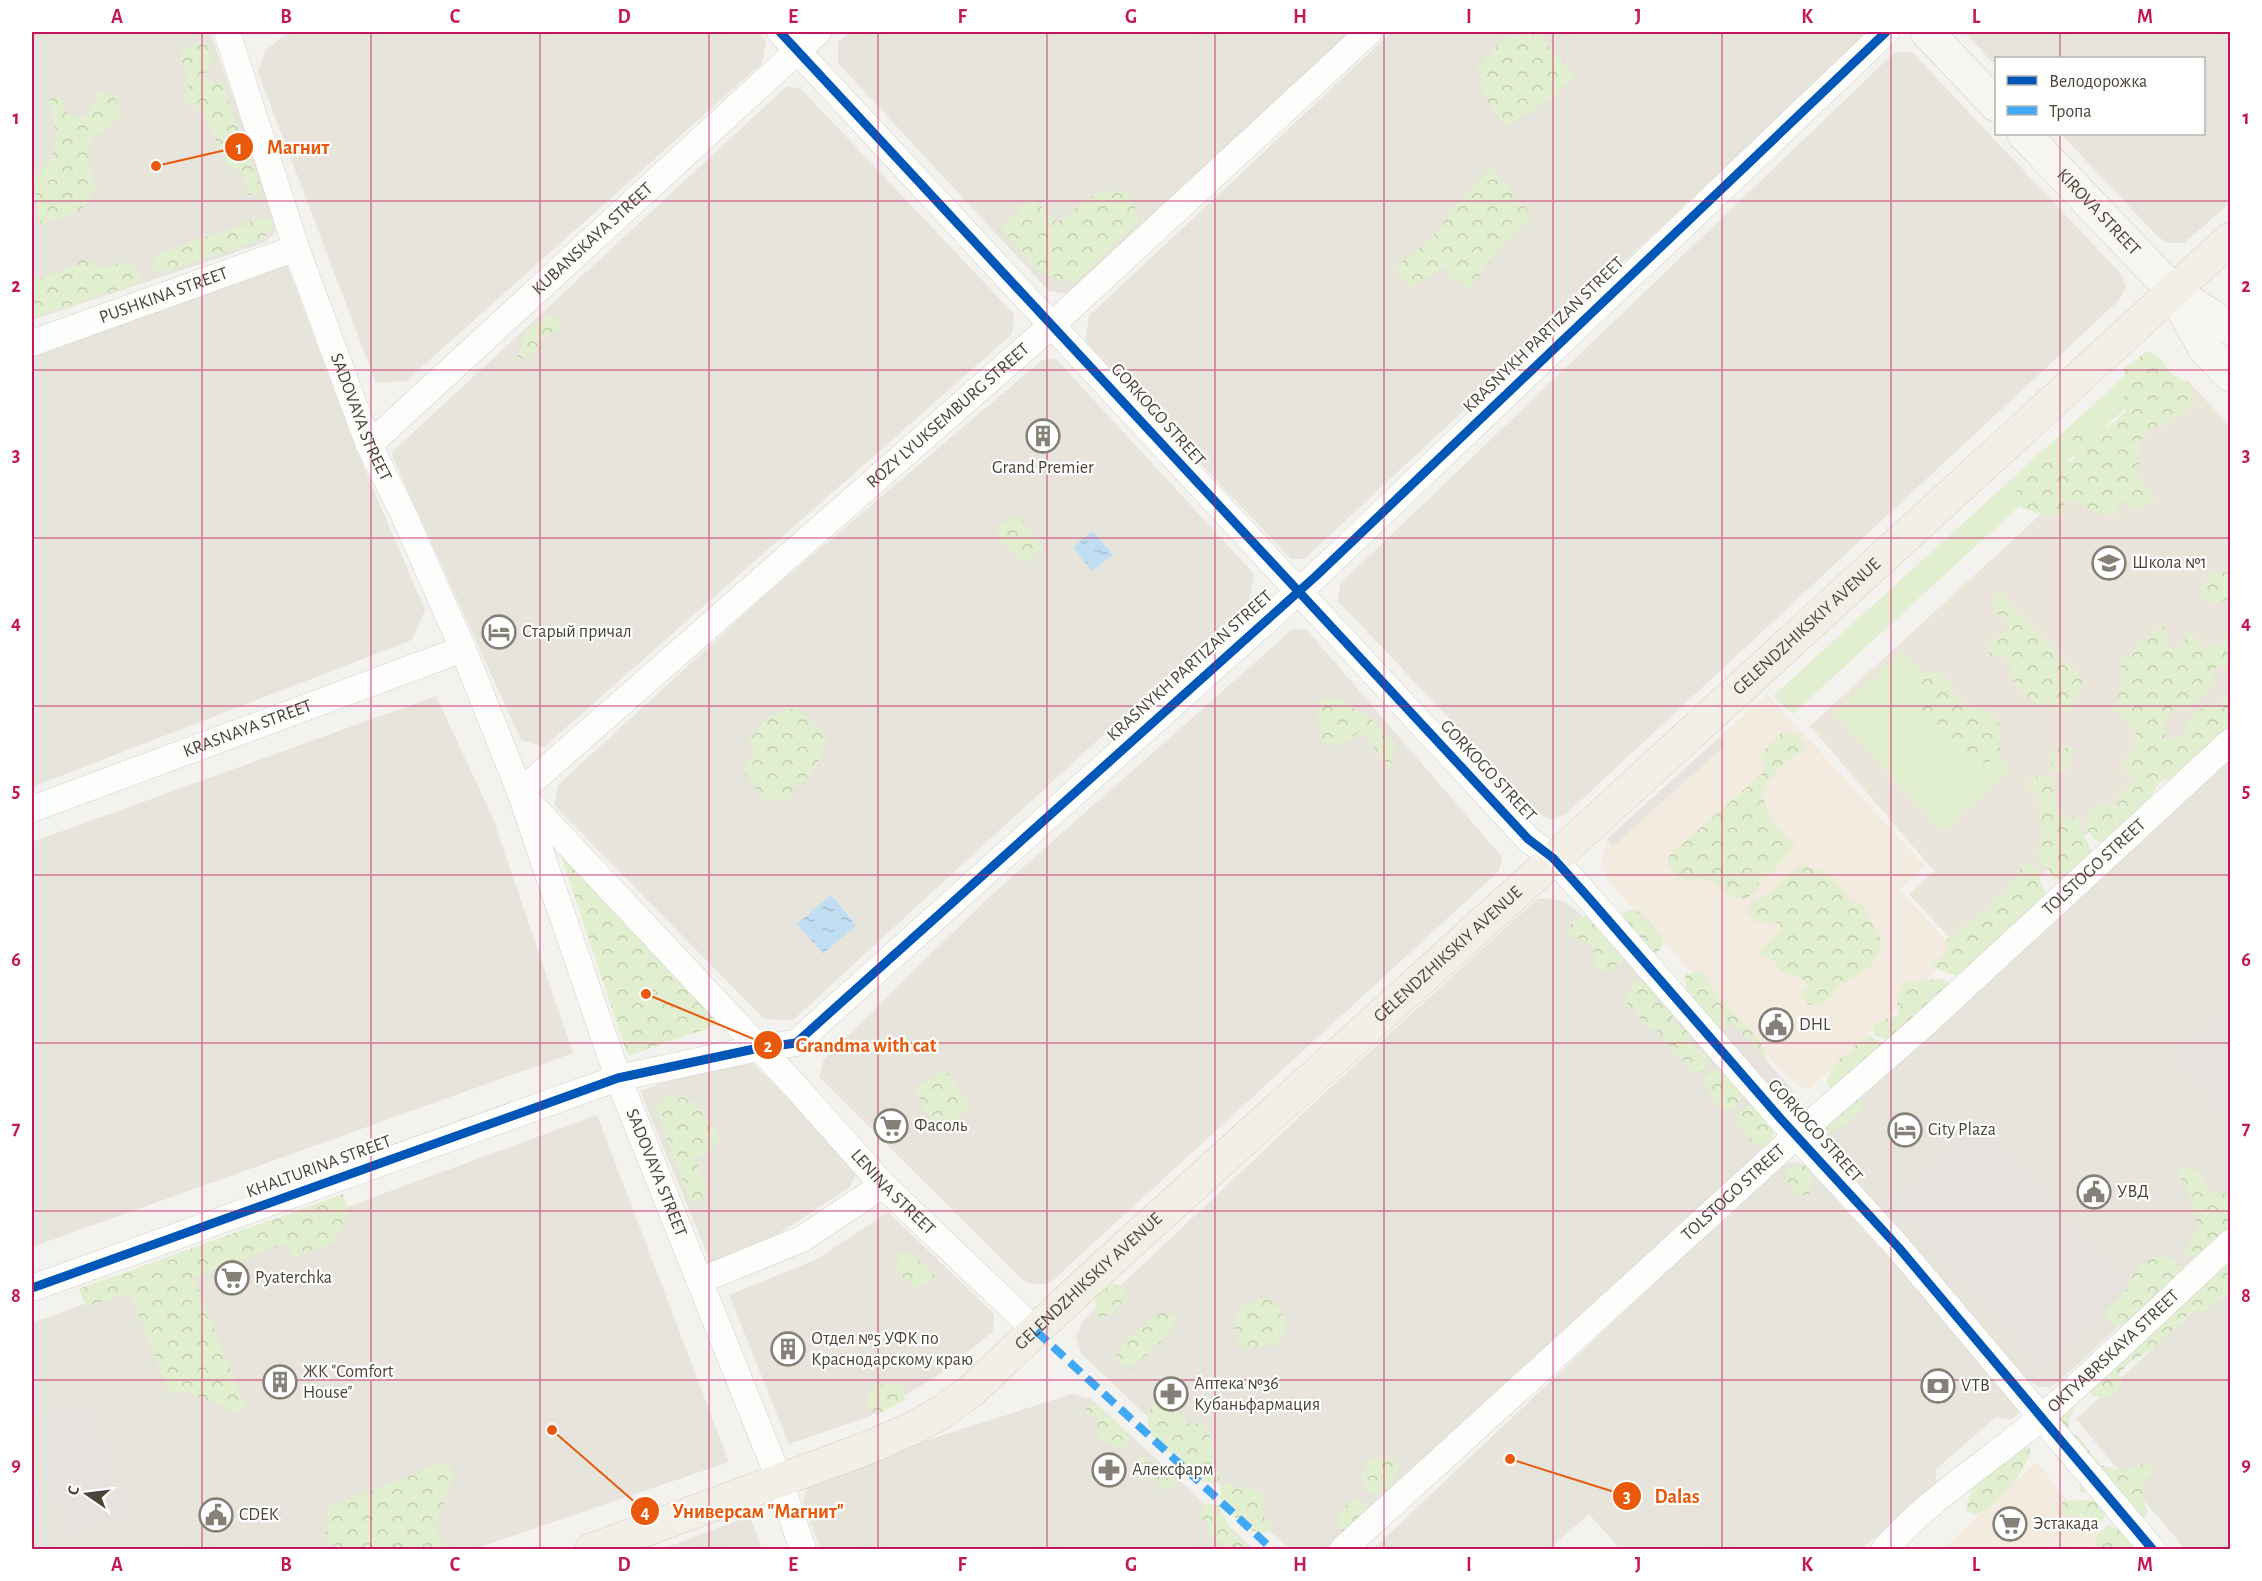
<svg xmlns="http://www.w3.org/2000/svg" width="2262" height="1581" font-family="'Alegreya Sans',sans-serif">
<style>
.residential{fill:#e7e4dc}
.commercial{fill:#f3ebdf}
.education{fill:#eae5da}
.green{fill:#e1eecf}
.forest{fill:url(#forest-crowns)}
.parking{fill:#e6e3df}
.water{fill:url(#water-ripples)}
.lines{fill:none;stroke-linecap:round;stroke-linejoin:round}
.minor-casing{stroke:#d2d0cb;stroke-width:27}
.secondary-casing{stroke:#d3cfc5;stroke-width:34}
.primary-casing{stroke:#d6cebb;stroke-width:34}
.minor{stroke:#fdfdfc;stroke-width:26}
.secondary{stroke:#f7f6f1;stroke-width:33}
.primary{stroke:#f2efe6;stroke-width:33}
.quiet{stroke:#3fa9f5;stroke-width:8;stroke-dasharray:15 8;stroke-linecap:butt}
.cycleway-casing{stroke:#fff;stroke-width:13}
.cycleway{stroke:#0057b8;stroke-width:9}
.grid{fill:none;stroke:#c2185b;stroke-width:1.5;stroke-opacity:0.55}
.labels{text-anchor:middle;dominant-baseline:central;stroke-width:4.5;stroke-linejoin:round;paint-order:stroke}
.street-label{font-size:18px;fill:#4b4439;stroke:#fff}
.poi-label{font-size:18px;fill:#4b4439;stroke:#fff;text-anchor:start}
.leader{fill:none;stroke:#e8590c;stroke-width:2}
.callout-dot{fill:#e8590c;stroke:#fff;stroke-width:2}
.mark-label{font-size:18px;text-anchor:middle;font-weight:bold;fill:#fff}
.callout-label{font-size:20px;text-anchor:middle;font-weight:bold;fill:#e8590c;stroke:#fff;stroke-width:4.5;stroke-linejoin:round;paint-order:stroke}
.neatline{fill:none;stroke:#c2185b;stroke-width:2}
.grid-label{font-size:20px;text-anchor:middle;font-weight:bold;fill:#c2185b}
</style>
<defs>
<pattern id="forest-crowns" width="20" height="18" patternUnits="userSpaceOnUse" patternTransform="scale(1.5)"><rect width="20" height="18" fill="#e1eecf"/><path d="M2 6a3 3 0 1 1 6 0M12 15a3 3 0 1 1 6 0" fill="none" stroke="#c3cdb2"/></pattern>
<pattern id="water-ripples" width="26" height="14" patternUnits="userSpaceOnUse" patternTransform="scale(1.5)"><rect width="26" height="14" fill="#c0ddf1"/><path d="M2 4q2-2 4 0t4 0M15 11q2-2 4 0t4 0" fill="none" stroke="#a6bfcf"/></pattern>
</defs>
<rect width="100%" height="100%" fill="#f4f2ee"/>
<!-- residential -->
<g class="residential">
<polygon points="32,32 210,32 276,218 275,231 266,242 32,320"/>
<polygon points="288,32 758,32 766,41 762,63 406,381 376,383 258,72 265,51"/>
<polygon points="850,32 1354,32 1070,294 1049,291 838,63 838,42"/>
<polygon points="1392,32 1864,32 1862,40 1304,559 1291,559 1085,341 1089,316"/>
<polygon points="1964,32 2230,32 2230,203 2184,243 2170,243 2159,238 2061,134 2204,134 2204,58 1996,58 1996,66"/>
<polygon points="1895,52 1912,52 2122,275 2126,287 2119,300 1565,815 1550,820 1538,812 1338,601 1340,584"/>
<polygon points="787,86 801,89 1014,314 1012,334 544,747 521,740 391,453"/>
<polygon points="285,260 356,449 425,610 412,640 32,787 32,355"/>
<polygon points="1056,359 1254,574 1249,601 793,1020 764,1019 554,805 558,785 762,598 1042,360"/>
<polygon points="1293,629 1307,630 1502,857 1499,871 1051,1282 1036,1285 1024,1281 819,1077 824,1059 987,899"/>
<polygon points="436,696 492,816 573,1053 32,1247 32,842"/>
<polygon points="2230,756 2230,1225 2059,1381 2051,1387 2040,1387 2027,1379 1830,1151 1826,1142 1827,1134 1835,1122"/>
<polygon points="1550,898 1565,902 1577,911 1764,1105 1768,1134 1758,1155 1329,1549 1289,1549 1081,1354 1076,1337 1083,1321 1330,1088 1537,899"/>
<polygon points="744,1055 859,1167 850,1187 767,1241 711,1263 640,1091"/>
<polygon points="597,1115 729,1462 474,1549 32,1550 32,1323"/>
<polygon points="1788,1162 1799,1163 1807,1168 2010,1389 2019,1407 2018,1414 2011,1420 1996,1417 1936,1469 1936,1485 1862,1549 1620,1549 1589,1514 1549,1549 1372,1550 1776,1168"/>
<polygon points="888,1212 994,1314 993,1332 937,1376 870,1416 789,1444 729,1295 817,1259"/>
<polygon points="2230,1278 2230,1549 2185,1549 2076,1419"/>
<polygon points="1072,1394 1091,1399 1254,1549 821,1549 803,1503 807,1487 912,1445"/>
<polygon points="750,1516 762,1549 662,1549"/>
</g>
<!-- commercial -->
<g class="commercial">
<polygon points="1767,694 1924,865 1900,890 1956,952 1809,1090 1799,1086 1787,1077 1615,889 1607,879 1602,860 1607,839"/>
<polygon points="2036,1462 2109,1549 1942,1550"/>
</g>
<!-- education -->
<polygon class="education" points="2187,380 2230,426 2230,701 1961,950 1909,894 1934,871 1810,726"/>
<!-- green -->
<g class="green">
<polygon points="2147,356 2165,372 1793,714 1773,696"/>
<polygon points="1903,651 2010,770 1942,832 1834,713"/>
</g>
<!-- forest -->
<g class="forest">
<polygon points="1536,32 1576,76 1542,105 1506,125 1487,102 1477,67 1505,38"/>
<polygon points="204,41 214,60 204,75 210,82 222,83 261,189 259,195 249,195 241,173 227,165 211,128 202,113 183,95 189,87 180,52 190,44"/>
<path d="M100,90L114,97L123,115L90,141L89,162L95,189C81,217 69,216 40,223L34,180L52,158L56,133L49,100L59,96L69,116L85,118Z"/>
<polygon points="1490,167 1533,217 1494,255 1469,290 1442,267 1412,288 1393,270 1439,231 1448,215"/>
<polygon points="1099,191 1128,191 1140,221 1074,284 1040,273 1000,227 1032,197 1057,222"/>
<polygon points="264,217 272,221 271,229 261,240 160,273 152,267 154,259 161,252"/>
<polygon points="91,259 94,268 130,261 141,278 139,282 32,318 32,275 35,280 75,266 80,260"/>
<polygon points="552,313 562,329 542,338 536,352 515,362 527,331"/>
<path d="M2148,351L2157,355L2172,374L2189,384L2195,403C2181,417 2169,425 2149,429L2140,441L2138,476L2145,488L2152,492L2154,500L2136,510L2125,503L2117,505L2116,516L2089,510L2070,499L2064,501L2066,513C2050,519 2033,513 2018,506L2015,493L2044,451L2054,460L2073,461L2077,452L2072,436L2083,427C2106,432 2110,426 2126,411L2122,402L2126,389L2124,368Z"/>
<polygon points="1019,515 1043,548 1025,565 1000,541 997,528"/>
<path d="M2213,572H2230V598C2221,604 2214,602 2204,599L2203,587Z"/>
<path d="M2000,593L2084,681L2071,710C2062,708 2051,708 2042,705C2028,700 2008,683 2012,666L2006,657L1990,656L1986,642L2010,630L1995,609L1993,599Z"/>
<path d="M2163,626L2169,633L2164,641L2174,651L2181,645L2190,631L2199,644L2206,648L2220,646L2230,631V668L2218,666L2212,672C2214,692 2200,697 2187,710L2174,709C2162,719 2162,724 2166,738L2178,739L2188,731V721L2201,708L2221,704L2230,693V732L2176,781L2165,779L2158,784L2145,807L2102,843L2095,840L2085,828C2087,815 2091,807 2104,804L2110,808L2115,805C2119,794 2122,787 2134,785L2131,777L2123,770C2124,759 2133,748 2137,736C2131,723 2126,716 2112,710L2122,686V661L2150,634Z"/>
<polygon points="1923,673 1940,673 1949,681 1953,693 1966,706 1990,712 2001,725 2000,758 1980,764 1959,753 1947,749 1937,727 1925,716 1919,700 1916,680"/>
<polygon points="1337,698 1368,716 1395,745 1390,769 1361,731 1337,746 1322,744 1317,718 1319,702"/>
<polygon points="797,707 828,739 814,771 784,799 764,801 743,771 754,751 748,738 773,714"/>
<path d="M1784,731L1799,735L1805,749C1786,760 1773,773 1762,792C1766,815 1777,831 1796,844L1770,875L1761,878L1756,892L1746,898L1738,899L1712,882L1700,879L1690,880L1678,877L1668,865L1669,856L1764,772L1763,761L1760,754Z"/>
<polygon points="2074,747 2064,774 2054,773 2050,756 2058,749"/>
<path d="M2041,775L2052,778L2057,812L2080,820C2081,835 2093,846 2092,860L2077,865L2063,879H2053L2047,867L2037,862V850L2042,839L2038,797L2029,789V780Z"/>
<polygon points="559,850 720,1024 628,1056"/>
<polygon points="1804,862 1809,868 1821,870 1830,875 1850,900 1863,906 1881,940 1880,950 1872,965 1852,979 1840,984 1833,995 1821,1004 1809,1005 1800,996 1809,984 1802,979 1781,971 1776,963 1758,953 1780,930 1779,923 1755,922 1747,913 1751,903 1772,892 1783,879"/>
<path d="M2027,862L2040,872V880L2047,897L1958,977L1931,966L1948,950L1946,940C1971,923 1995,904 2014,880C2020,873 2018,867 2027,862Z"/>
<polygon points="1636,909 1657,930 1664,940 1659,951 1650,958 1640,942 1639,934 1628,927 1622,918 1624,912"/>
<path d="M1582,916H1588L1602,935L1620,951L1624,959L1608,973L1598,968C1595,960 1595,946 1586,942C1579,938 1574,938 1568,933L1572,921Z"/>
<polygon points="1699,972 1707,977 1712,988 1759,1040 1765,1052 1765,1068 1694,1011 1693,994 1687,992 1685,982 1686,974"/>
<path d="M1941,979L1950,983L1892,1040L1875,1036L1873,1026L1883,1019L1899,1015L1897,1004L1904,984C1916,980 1929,980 1941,979Z"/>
<path d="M1634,981L1656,985C1655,998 1655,1004 1669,1008L1676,1027L1686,1030L1694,1047L1711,1057L1705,1070L1694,1073L1684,1063L1680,1056L1666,1044L1660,1033L1642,1025L1637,1011L1628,1006L1626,997Z"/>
<polygon points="1869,1035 1882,1043 1881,1054 1832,1091 1826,1083 1832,1069 1841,1058 1850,1053 1854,1046"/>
<polygon points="945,1069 971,1107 952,1122 930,1118 914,1090"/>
<path d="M1720,1070C1731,1077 1739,1085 1742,1098L1731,1110H1723L1715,1102L1703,1081L1708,1072Z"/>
<polygon points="671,1093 694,1102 720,1138 713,1150 695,1159 709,1193 691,1204 655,1107"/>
<path d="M1860,1096L1862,1103C1857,1116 1843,1126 1830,1132L1823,1126Z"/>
<path d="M1750,1104C1766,1111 1779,1129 1771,1145L1761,1148L1753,1143L1735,1124L1739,1112Z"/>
<path d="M1832,1147L1845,1167L1841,1178L1826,1180L1815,1176L1811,1181L1810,1193L1799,1196C1785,1184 1779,1168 1802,1163L1805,1154L1819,1149Z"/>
<polygon points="2186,1166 2205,1179 2210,1192 2225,1194 2230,1192 2230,1242 2200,1257 2184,1255 2199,1226 2192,1213 2188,1189 2177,1172"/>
<polygon points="343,1194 349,1213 333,1243 294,1257 286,1243 194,1278 246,1409 236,1412 185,1391 170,1395 130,1293 86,1307 79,1289"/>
<path d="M2230,1247V1292L2206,1311L2191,1312C2179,1324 2168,1336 2156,1346C2143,1357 2126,1360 2119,1376L2123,1381L2112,1396L2105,1399L2091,1394L2087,1382Z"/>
<polygon points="897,1252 912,1254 935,1276 916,1289 897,1271"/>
<polygon points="2162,1254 2175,1260 2184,1270 2129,1325 2110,1325 2107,1312 2116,1293 2145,1262"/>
<path d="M1116,1284L1126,1289V1299L1114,1312L1100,1318L1096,1315C1097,1296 1089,1299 1106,1288C1114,1283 1106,1285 1116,1284Z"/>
<path d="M1268,1297C1286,1314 1291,1324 1276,1345L1242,1349C1238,1345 1238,1342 1236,1336C1229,1312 1246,1301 1268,1297Z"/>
<path d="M1163,1312L1175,1318L1173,1329L1168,1335L1131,1369C1099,1356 1131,1337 1144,1326C1151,1320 1155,1315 1163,1312Z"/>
<polygon points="901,1382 905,1400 876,1415 867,1404 871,1386"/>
<path d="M1159,1397L1164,1398L1189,1423L1205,1425L1215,1450L1213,1463L1220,1477L1215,1485C1205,1478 1186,1484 1181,1469C1179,1465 1181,1459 1179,1455L1160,1449C1158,1443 1153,1438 1150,1432C1145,1421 1148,1404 1159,1397Z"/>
<path d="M2064,1402L2074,1406L2069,1423V1432L2079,1437L2100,1465L2124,1471L2139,1464L2155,1466L2153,1472L2141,1487L2148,1514L2136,1523L2090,1492H2081C2080,1474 2074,1477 2063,1465C2056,1458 2051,1449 2048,1440Z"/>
<polygon points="1091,1404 1100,1408 1103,1414 1111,1416 1129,1435 1129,1442 1126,1446 1118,1448 1098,1437 1098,1418 1088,1417 1085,1412 1087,1405"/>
<path d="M2020,1445L2030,1449V1454C2018,1479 2001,1503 1976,1515L1966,1511L1971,1492L1991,1447Z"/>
<path d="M1139,1457C1152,1458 1171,1471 1177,1483L1174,1489L1165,1492L1156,1480L1147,1478L1146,1473L1136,1469Z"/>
<path d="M1381,1458L1393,1459L1399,1464C1395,1482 1387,1497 1366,1493C1360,1480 1361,1471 1371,1460Z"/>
<polygon points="447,1461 454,1475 434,1529 447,1549 336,1549 325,1539 328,1507"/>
<path d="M1230,1483L1244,1490L1255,1489L1262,1494L1264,1500L1261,1515L1274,1526L1266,1533C1247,1534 1229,1513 1220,1498L1221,1486Z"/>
<path d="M1354,1500L1364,1501L1367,1507L1368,1517L1347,1534C1336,1528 1336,1523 1339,1511Z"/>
<polygon points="2096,1500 2106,1513 2100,1523 2086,1523 2082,1513 2071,1517 2059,1515 2063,1501"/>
<polygon points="1207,1504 1218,1505 1233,1532 1251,1549 1228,1549 1222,1542 1215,1541 1209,1535 1209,1525 1199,1518 1201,1510"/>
<polygon points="2110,1524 2127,1536 2135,1549 2098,1549 2094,1542 2098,1534"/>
</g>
<!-- parking -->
<g class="parking">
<polygon points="1719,738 1725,745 1613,846 1607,839"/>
<polygon points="2230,1005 2230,1128 2172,1057"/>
<polygon points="1732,1022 1794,1092 1783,1101 1722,1033"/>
<polygon points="1979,1121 2131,1286 2042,1369 1890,1204"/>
<polygon points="90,1401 129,1514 67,1538 35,1449 32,1450 32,1419"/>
<polygon points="32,1482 54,1544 41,1549 32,1549"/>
</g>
<!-- water -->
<g class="water">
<polygon points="1093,531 1113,555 1092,571 1073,547"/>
<polygon points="831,895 856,925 823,954 797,924"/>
</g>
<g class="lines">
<defs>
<g id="minor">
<path id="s1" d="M227,32L296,248L369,445L403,513L463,649L520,792L618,1078L780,1481L803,1550"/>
<polyline points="780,32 1528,839 1553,858 1588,897 1780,1118 1899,1248 2153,1550"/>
<path id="s2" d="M32,343L296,248"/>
<path id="s3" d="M369,445L818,32"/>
<path id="s4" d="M520,792L1053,324L1369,32"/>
<path id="s5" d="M526,799L796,1087L883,1185L1036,1331"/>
<path id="s6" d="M32,809L463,649"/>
<polyline points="699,1281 802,1239 883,1185"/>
<polyline points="32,1288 618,1078 759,1048 796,1043 1316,576 1886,32"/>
<path id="s7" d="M1342,1550L1796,1136L1919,1029L2230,742"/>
<path id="s8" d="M1884,1550C1929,1498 1990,1461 2042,1417C2106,1361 2168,1301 2230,1243"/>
</g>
<g id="secondary">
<polyline points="1927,32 1996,105"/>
<path id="s9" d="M2024,134L2173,291L2230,328"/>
<polyline points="2175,295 2205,349 2230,375"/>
</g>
<g id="primary">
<path id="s10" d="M591,1550L870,1447L911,1429L942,1412L970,1392L1086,1283L1580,835L2230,239"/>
</g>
</defs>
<!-- minor casing -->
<use href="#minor" class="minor-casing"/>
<!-- secondary casing -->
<use href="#secondary" class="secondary-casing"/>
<!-- primary casing -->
<use href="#primary" class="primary-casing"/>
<!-- minor -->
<use href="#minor" class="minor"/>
<!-- secondary -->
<use href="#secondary" class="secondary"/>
<!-- primary -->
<use href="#primary" class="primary"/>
<!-- quiet -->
<polyline class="quiet" points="1036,1331 1273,1550"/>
<defs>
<g id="cycleway">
<polyline points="780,32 1528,839 1553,858 1588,897 1780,1118 1899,1248 2153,1550"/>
<polyline points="32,1288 618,1078 759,1048 796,1043 1316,576 1886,32"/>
</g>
</defs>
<!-- cycleway casing -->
<use href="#cycleway" class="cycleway-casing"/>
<!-- cycleway -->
<use href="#cycleway" class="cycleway"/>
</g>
<!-- grid -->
<path class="grid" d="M202,32V1550M371,32V1550M540,32V1550M709,32V1550M878,32V1550M1047,32V1550M1215,32V1550M1384,32V1550M1553,32V1550M1722,32V1550M1891,32V1550M2060,32V58M2060,134V1550M32,201H2230M32,370H2230M32,538H2230M32,706H2230M32,875H2230M32,1043H2230M32,1211H2230M32,1380H2230"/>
<!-- icons -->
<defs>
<symbol id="building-ring" viewBox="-11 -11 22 22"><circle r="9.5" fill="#fff" stroke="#868178" stroke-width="1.5"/><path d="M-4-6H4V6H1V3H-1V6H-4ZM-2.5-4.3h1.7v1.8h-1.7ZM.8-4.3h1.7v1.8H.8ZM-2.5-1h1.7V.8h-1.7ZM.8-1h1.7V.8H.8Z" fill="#868178"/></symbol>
<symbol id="school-ring" viewBox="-11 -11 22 22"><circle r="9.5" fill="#fff" stroke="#868178" stroke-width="1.5"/><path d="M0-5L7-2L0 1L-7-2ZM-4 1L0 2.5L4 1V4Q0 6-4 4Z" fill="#868178"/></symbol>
<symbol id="hotel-ring" viewBox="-11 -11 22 22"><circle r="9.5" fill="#fff" stroke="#868178" stroke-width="1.5"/><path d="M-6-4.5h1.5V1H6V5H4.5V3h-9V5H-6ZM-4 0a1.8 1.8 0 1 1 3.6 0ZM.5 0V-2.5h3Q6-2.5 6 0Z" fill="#868178"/></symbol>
<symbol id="civic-ring" viewBox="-11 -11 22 22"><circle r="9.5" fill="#fff" stroke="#868178" stroke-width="1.5"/><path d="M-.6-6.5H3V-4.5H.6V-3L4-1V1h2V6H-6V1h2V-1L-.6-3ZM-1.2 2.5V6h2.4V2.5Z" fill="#868178"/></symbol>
<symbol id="supermarket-ring" viewBox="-11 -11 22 22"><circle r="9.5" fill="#fff" stroke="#868178" stroke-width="1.5"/><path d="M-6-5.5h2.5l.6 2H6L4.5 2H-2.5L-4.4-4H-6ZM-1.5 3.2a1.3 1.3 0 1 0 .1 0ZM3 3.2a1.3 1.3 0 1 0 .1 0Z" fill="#868178"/></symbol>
<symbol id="bank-ring" viewBox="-11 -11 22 22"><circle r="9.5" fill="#fff" stroke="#868178" stroke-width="1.5"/><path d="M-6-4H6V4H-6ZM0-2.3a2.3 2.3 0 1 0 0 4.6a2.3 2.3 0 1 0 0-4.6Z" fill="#868178"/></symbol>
<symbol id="pharmacy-ring" viewBox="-11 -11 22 22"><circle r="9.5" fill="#fff" stroke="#868178" stroke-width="1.5"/><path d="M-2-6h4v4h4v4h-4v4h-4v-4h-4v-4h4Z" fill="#868178"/></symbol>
</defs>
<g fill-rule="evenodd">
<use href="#building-ring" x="1024" y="417" width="38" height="38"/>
<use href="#school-ring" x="2090" y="544" width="38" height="38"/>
<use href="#hotel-ring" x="480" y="613" width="38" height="38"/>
<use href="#civic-ring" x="1757" y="1006" width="38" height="38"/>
<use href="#supermarket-ring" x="872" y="1107" width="38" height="38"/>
<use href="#hotel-ring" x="1886" y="1111" width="38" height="38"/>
<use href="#civic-ring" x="2075" y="1173" width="38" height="38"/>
<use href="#supermarket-ring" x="213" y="1259" width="38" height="38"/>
<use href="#building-ring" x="769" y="1330" width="38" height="38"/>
<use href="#building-ring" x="261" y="1363" width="38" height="38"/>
<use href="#bank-ring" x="1919" y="1367" width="38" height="38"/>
<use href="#pharmacy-ring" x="1152" y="1375" width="38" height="38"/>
<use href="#pharmacy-ring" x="1090" y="1451" width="38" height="38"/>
<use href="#civic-ring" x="197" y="1496" width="38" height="38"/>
<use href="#supermarket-ring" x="1991" y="1505" width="38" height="38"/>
</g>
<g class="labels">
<!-- street labels -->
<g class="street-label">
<text stroke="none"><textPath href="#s9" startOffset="108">KIROVA STREET</textPath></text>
<text stroke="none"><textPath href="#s3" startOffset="304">KUBANSKAYA STREET</textPath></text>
<text stroke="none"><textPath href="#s2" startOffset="140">PUSHKINA STREET</textPath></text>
<text transform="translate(1544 335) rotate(-44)">KRASNYKH PARTIZAN STREET</text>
<text transform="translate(1158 415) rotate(48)">GORKOGO STREET</text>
<text stroke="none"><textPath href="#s4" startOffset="570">ROZY LYUKSEMBURG STREET</textPath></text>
<text stroke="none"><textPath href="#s1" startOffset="408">SADOVAYA STREET</textPath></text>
<text stroke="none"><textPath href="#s10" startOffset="1546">GELENDZHIKSKIY AVENUE</textPath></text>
<text transform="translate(1190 666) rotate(-42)">KRASNYKH PARTIZAN STREET</text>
<text stroke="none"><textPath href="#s6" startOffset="230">KRASNAYA STREET</textPath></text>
<text transform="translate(1488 771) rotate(47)">GORKOGO STREET</text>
<text stroke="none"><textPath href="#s7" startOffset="1016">TOLSTOGO STREET</textPath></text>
<text stroke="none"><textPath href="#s10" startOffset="1060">GELENDZHIKSKIY AVENUE</textPath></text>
<text transform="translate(1815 1131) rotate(48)">GORKOGO STREET</text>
<text transform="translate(319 1167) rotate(-20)">KHALTURINA STREET</text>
<text stroke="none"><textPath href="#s1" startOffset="1220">SADOVAYA STREET</textPath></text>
<text stroke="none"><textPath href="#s5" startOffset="538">LENINA STREET</textPath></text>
<text stroke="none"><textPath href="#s7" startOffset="530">TOLSTOGO STREET</textPath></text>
<text stroke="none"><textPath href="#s10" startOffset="574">GELENDZHIKSKIY AVENUE</textPath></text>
<text stroke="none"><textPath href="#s8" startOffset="304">OKTYABRSKAYA STREET</textPath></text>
</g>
<!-- poi labels -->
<g class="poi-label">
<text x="1043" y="468" text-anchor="middle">Grand Premier</text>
<text x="2132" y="563">Школа №1</text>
<text x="522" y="632">Старый причал</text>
<text x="1799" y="1025">DHL</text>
<text x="914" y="1126">Фасоль</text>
<text x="1928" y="1130">City Plaza</text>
<text x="2117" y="1192">УВД</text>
<text x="255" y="1278">Pyaterchka</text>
<text x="811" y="1339">Отдел №5 УФК по<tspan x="811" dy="21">Краснодарскому краю</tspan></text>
<text x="303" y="1372">ЖК "Comfort<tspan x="303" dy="21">House"</tspan></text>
<text x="1194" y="1384">Аптека №36<tspan x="1194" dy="21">Кубаньфармация</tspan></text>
<text x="1961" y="1386">VTB</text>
<text x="1132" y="1470">Алексфарм</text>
<text x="239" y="1515">CDEK</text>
<text x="2033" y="1524">Эстакада</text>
</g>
</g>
<!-- callouts -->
<path class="leader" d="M156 166L239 147M646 994L768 1045M1510 1459L1627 1496M552 1430L645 1511"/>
<g class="callout-dot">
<circle cx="156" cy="166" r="6"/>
<circle cx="646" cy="994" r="6"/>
<circle cx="1510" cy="1459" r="6"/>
<circle cx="552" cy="1430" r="6"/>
<circle cx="239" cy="147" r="15"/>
<circle cx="768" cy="1045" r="15"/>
<circle cx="1627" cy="1496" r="15"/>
<circle cx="645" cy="1511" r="15"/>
</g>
<g class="mark-label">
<text x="239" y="154">1</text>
<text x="768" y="1052">2</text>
<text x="1627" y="1502">3</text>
<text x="645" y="1518">4</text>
</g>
<g class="callout-label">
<text x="298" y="154">Магнит</text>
<text x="866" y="1052">Grandma with cat</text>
<text x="1677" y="1503">Dalas</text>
<text x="758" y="1518">Универсам "Магнит"</text>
</g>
<!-- border -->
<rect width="2262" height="1581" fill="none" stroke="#ffffff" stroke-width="66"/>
<!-- legend -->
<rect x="1995" y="57" width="210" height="78" fill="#ffffff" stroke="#b7b4b0" stroke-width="1.5"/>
<rect x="2007" y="76" width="30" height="9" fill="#0057b8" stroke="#b7b4b0" stroke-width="1.5"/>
<text x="2049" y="87" font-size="18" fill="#4b4439">Велодорожка</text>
<rect x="2007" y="106" width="30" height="9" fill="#3fa9f5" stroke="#b7b4b0" stroke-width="1.5"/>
<text x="2049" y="117" font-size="18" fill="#4b4439">Тропа</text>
<!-- north arrow -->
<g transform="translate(87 1494) rotate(284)" stroke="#ffffff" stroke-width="4.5" paint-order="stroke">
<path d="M0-4.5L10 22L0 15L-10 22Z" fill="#4b4439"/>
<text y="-9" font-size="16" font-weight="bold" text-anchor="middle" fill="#4b4439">С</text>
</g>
<rect x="33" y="33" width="2196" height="1515" class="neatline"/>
<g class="grid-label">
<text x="117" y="23">A</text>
<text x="286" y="23">B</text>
<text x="455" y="23">C</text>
<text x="624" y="23">D</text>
<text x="793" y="23">E</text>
<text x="962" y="23">F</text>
<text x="1131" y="23">G</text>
<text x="1300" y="23">H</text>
<text x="1469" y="23">I</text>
<text x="1638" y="23">J</text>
<text x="1807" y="23">K</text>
<text x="1976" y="23">L</text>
<text x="2145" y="23">M</text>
<text x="16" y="124">1</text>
<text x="2246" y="124">1</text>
<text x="16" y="292">2</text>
<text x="2246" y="292">2</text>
<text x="16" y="461">3</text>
<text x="2246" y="461">3</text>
<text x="16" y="629">4</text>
<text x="2246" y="629">4</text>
<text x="16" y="797">5</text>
<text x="2246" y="797">5</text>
<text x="16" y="966">6</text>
<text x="2246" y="966">6</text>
<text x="16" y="1134">7</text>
<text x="2246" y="1134">7</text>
<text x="16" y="1302">8</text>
<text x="2246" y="1302">8</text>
<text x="16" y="1471">9</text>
<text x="2246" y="1471">9</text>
<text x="117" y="1571">A</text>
<text x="286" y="1571">B</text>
<text x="455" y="1571">C</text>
<text x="624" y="1571">D</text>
<text x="793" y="1571">E</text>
<text x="962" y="1571">F</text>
<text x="1131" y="1571">G</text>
<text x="1300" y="1571">H</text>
<text x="1469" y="1571">I</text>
<text x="1638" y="1571">J</text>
<text x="1807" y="1571">K</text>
<text x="1976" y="1571">L</text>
<text x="2145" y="1571">M</text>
</g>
</svg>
